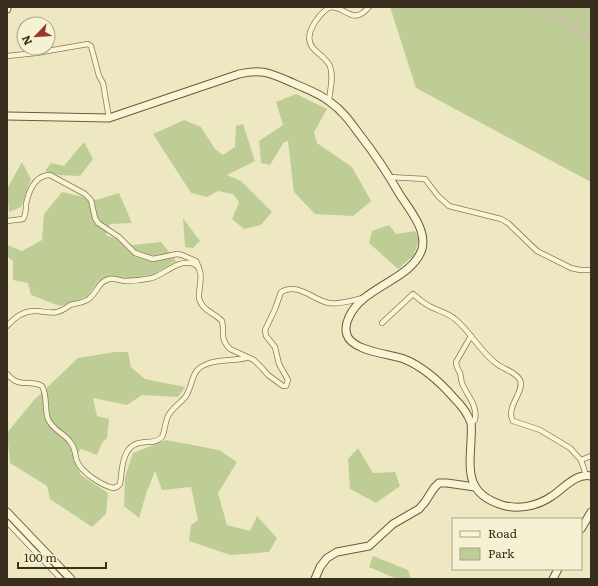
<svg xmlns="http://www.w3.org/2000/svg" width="598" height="586" font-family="Literata,serif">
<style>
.green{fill:#becd96}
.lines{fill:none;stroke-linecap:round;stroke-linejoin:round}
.highway-tunnel{stroke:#cac3a1;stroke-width:9;stroke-dasharray:9 4.5;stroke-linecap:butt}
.street-casing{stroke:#897959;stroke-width:6}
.secondary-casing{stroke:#6a5a3c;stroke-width:9}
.street{stroke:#f9f4d5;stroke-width:4.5}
.secondary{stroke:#f9f4d5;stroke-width:7}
</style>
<rect width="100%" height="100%" fill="#eee8c2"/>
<!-- green -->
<g class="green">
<polygon points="390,7 591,7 591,182 416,88"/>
<polygon points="296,94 327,109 314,132 317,143 352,167 371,201 353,216 315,214 294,192 288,141 284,142 270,165 261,163 259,141 283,125 276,102"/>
<polygon points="184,120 201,127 215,149 223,155 235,147 236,126 243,124 255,161 227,175 241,181 272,212 261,225 244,229 232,219 239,202 233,194 218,191 207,197 191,193 153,134"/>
<polygon points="84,142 93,159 80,176 58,175 45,171 51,163 64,166"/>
<polygon points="22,162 31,179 21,207 9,212 7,189"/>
<polygon points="62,192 96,200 119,193 132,223 110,224 106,235 133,245 161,242 176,261 154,274 131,278 107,277 98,281 87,297 60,306 31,295 28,283 13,280 13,261 7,256 7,245 22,251 42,240 44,214"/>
<polygon points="183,218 200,241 193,248 185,247"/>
<polygon points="389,225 396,234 415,231 419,239 414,255 398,269 369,243 372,231"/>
<polygon points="115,352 128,352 131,367 145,379 185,387 178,397 142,395 127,405 93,398 97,416 109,419 107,438 102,443 97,455 81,449 73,459 81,475 108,493 106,514 92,527 50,499 47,486 10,463 7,433 34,400 78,358"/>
<polygon points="166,440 219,450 237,462 218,493 227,525 250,531 257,516 277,538 269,552 230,555 189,541 191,525 198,520 191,487 162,490 155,471 146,494 139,518 124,506 125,477 133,453"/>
<polygon points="358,448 373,473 395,472 400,486 376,503 350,489 348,459"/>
<polygon points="373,556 408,570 411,579 397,579 369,567"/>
</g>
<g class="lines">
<!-- highway-tunnel -->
<polyline class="highway-tunnel" points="535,7 591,38"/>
<defs>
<g id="street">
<polyline points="7,56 36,53 88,44 91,46 99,76 103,83 109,118"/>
<path d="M329,100C330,90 334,77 330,66C326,58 318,54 313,48C302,35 318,16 328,8C345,3 351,28 369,7"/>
<polyline points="389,177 425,179 438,196 449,206 501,219 508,223 537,251 571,268 580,270 591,270"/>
<path d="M7,221L23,219C26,215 26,209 26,204C29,190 35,175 50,175L85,194L91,200L95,218L98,223L119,237L135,253L153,259L177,254L182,255L196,261L199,268"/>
<path d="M382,323L413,294C419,299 424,304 431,307C439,311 448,313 455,319C471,332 480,352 497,364C503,369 516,372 520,380C525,392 505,407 513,421L540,430L570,448L581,460L586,475"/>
<path d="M7,326C14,318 24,310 36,311C43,311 50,314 57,312C62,311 66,308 70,305C77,303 85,303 90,298C98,291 98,282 109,279C114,278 119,280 124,281C134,281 143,280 152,278C165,274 179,258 194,264C206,270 198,288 199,298C202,311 215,313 222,321C225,333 219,338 230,349L254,360L261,367L268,375L283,386H286L288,380L279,364L275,347L266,336L265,330L275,309L281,292C298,282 313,300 329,303C340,305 353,300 363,298"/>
<path d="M7,374C20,389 28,379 42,386C48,397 44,408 48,419C53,431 65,433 71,443C75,448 75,455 77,461C81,472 101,485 113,488L117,487L120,484C122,473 121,462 127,452C136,436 154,447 162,437C165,431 165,422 168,416C172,408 181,403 186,396C194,383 190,370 207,364C219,359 234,361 246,358"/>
<path d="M471,424L475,420C478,405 467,396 462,383C461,380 461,376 460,373C458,369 456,367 456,362L471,336"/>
<polyline points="581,460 591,456"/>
<polyline points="7,522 61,579"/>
</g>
<g id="secondary">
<polyline points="7,9 7,7"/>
<path d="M7,116L109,118L239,74C263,68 272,74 293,83C306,89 319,93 330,102C343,111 351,123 360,135C375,154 388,174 400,195C410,210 427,230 422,249C412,280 363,286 349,317C346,323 345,329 347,335C352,351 390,354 404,359C424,367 440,382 454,398C461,405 468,414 471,423C472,429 471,436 471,442C469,473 467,494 502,505C519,510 538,506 552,496C564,488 576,473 591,476"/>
<polyline points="7,512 71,579"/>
<polyline points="581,529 591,512"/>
<polyline points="315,579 320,567 327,558 337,552 369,546 393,524 419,509 425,502 434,488 439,483 447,483 475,487"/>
<polyline points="553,579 558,569"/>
</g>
</defs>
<!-- street casing -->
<use href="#street" class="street-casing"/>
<!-- secondary casing -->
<use href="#secondary" class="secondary-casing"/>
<!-- street -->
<use href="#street" class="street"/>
<!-- secondary -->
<use href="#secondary" class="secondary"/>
</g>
<!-- border -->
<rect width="598" height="586" fill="none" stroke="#382e1d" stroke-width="16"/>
<!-- legend -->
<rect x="452" y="518" width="130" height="52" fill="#f6f1d2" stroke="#aaa38a"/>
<rect x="460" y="531" width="20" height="6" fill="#f9f4d5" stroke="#aaa38a"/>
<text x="488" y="538" font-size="12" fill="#382e1d">Road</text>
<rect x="460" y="548" width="20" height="12" fill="#becd96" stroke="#aaa38a"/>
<text x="488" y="558" font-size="12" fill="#382e1d">Park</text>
<!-- north arrow -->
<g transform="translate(36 36) rotate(245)"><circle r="19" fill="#f6f1d2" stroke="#aaa38a"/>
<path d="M0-3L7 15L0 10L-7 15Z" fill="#983828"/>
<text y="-6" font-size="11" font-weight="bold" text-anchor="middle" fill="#382e1d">N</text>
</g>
<!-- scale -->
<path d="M18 562v6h88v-6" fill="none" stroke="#382e1d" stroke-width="2"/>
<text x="24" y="562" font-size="12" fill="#382e1d" stroke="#f6f1d2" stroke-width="3" paint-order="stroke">100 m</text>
</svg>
